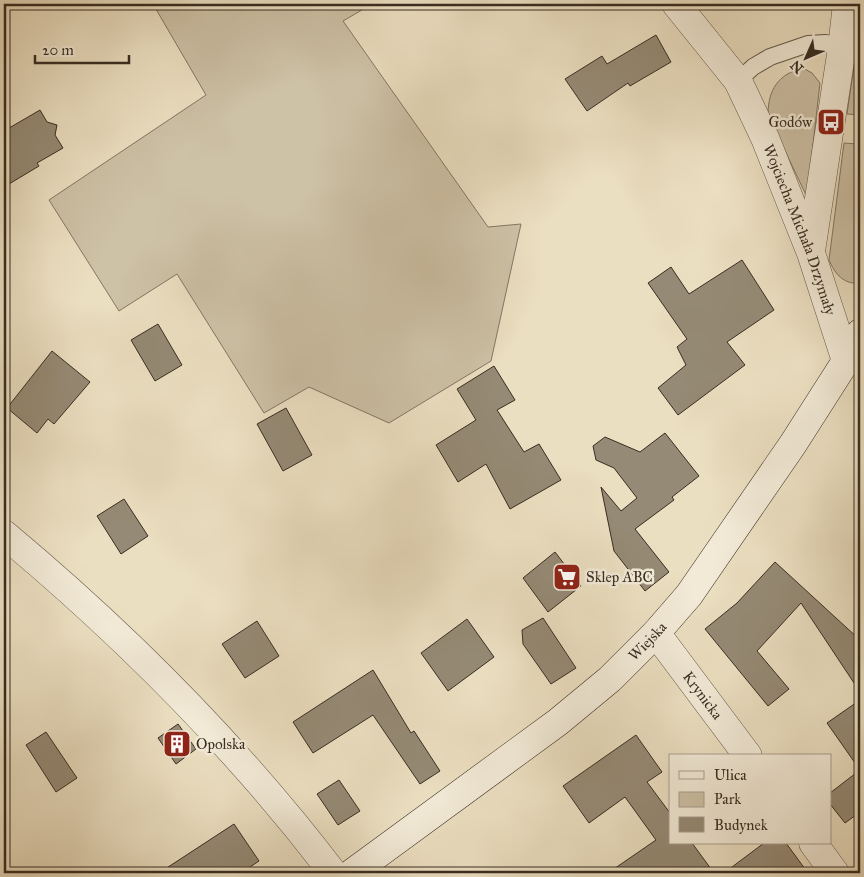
<svg xmlns="http://www.w3.org/2000/svg" width="864" height="877" font-family="'IM FELL Great Primer',serif">
<style>
.green{fill:#cdc1a6;stroke:#827764}
.building{fill:#958a75;stroke:#382d22}
.lines{fill:none;stroke-linecap:round;stroke-linejoin:round}
.lane-casing{stroke:#655a4a;stroke-width:18}
.street-casing{stroke:#655a4a;stroke-width:29}
.secondary-casing{stroke:#382d22;stroke-width:29}
.lane{stroke:#f2ead7;stroke-width:16}
.street{stroke:#f2ead7;stroke-width:28}
.secondary{stroke:#f2ead7;stroke-width:28}
.labels{text-anchor:middle;dominant-baseline:central;stroke-width:5;stroke-linejoin:round;paint-order:stroke}
.poi-label{font-size:15px;fill:#382d22;stroke:#f2ead7;text-anchor:start}
.street-label{font-size:15px;fill:#382d22;stroke:#f2ead7}
</style>
<rect width="100%" height="100%" fill="#ebdfc1"/>
<filter id="stains"><feTurbulence type="fractalNoise" baseFrequency=".004" numOctaves="4"/><feColorMatrix values="0 0 0 0 .2 0 0 0 0 .09 0 0 0 0 .02 0 0 0 .5 -.17"/></filter>
<radialGradient id="worn" r=".72"><stop offset=".6" stop-color="#630" stop-opacity="0"/><stop offset="1" stop-color="#630" stop-opacity=".3"/></radialGradient>
<!-- green -->
<g class="green">
<polygon points="153,4 372,4 343,21 488,227 521,224 491,361 389,423 309,387 264,413 177,274 119,311 49,200 206,95"/>
<polygon points="860,25 860,115 847,114"/>
<path d="M803,68L812,73L820,83L807,197L768,115C768,90 778,74 803,68Z"/>
<path d="M860,119V283C844,285 835,274 829,260L844,143L857,144Z"/>
</g>
<!-- building -->
<g class="building">
<polygon points="656,35 671,62 630,86 628,83 587,111 565,79 602,56 607,64"/>
<polygon points="40,110 47,122 57,125 55,135 63,148 37,163 39,166 4,187 4,131"/>
<polygon points="742,260 774,310 727,342 745,365 678,415 658,388 686,365 677,347 687,339 648,283 671,267 689,294"/>
<polygon points="158,324 182,365 155,381 131,340"/>
<polygon points="52,351 90,382 54,424 48,419 37,433 7,408"/>
<polygon points="494,366 515,400 497,410 524,452 539,444 561,480 510,509 486,464 458,482 436,445 476,420 457,389"/>
<polygon points="286,408 312,455 283,471 257,424"/>
<polygon points="665,433 699,476 672,497 674,500 635,529 669,572 645,591 614,551 601,487 621,511 637,498 614,468 596,460 593,446 605,437 640,452"/>
<polygon points="124,499 148,536 121,554 97,516"/>
<polygon points="555,552 581,586 548,612 523,578"/>
<polygon points="775,562 860,640 860,692 801,603 757,651 789,689 768,706 705,629 737,603"/>
<polygon points="543,618 576,668 551,684 523,644 522,630"/>
<polygon points="467,619 494,657 448,691 421,653"/>
<polygon points="257,621 279,656 245,678 222,644"/>
<polygon points="373,670 411,733 414,731 440,771 420,784 373,715 313,753 293,722"/>
<polygon points="860,700 860,770 827,723"/>
<polygon points="178,724 196,749 176,764 158,738"/>
<polygon points="46,732 77,778 56,792 26,745"/>
<polygon points="636,735 662,772 647,782 670,813 670,843 692,843 714,873 608,873 656,840 625,797 589,823 563,786"/>
<polygon points="860,770 860,812 845,823 830,804 830,793"/>
<polygon points="339,780 360,811 338,825 317,794"/>
<polygon points="234,824 259,861 241,873 159,873"/>
<polygon points="764,843 786,843 808,873 724,873"/>
</g>
<g class="lines">
<defs>
<polyline id="lane" points="738,81 753,67 770,57 808,44 826,43 842,48"/>
<g id="street">
<path id="s1" d="M676,4L738,81L765,138L811,253L846,361"/>
<polyline points="811,251 842,48 847,4"/>
<path d="M4,534C125,635 237,747 333,873"/>
<path id="s2" d="M656,633L748,756"/>
<polyline points="813,843 835,873"/>
</g>
<g id="secondary">
<path id="s3" d="M352,873L558,722L610,679L656,633L689,595L793,444L846,361L860,333"/>
</g>
</defs>
<!-- lane casing -->
<use href="#lane" class="lane-casing"/>
<!-- street casing -->
<use href="#street" class="street-casing"/>
<!-- secondary casing -->
<use href="#secondary" class="secondary-casing"/>
<!-- lane -->
<use href="#lane" class="lane"/>
<!-- street -->
<use href="#street" class="street"/>
<!-- secondary -->
<use href="#secondary" class="secondary"/>
</g>
<!-- icons -->
<defs>
<symbol id="bus-square" viewBox="-11 -11 22 22"><rect x="-9" y="-9" width="18" height="18" rx="4" fill="#8f2418" stroke="#f2ead7"/><path d="M-5-6H5V4H4V6H2V4H-2V6H-4V4H-5ZM-3.5-4V0h7V-4ZM-3.5 1.2v1.5H-2V1.2ZM2 1.2v1.5H3.5V1.2Z" fill="#fff"/></symbol>
<symbol id="supermarket-square" viewBox="-11 -11 22 22"><rect x="-9" y="-9" width="18" height="18" rx="4" fill="#8f2418" stroke="#f2ead7"/><path d="M-6-5.5h2.5l.6 2H6L4.5 2H-2.5L-4.4-4H-6ZM-1.5 3.2a1.3 1.3 0 1 0 .1 0ZM3 3.2a1.3 1.3 0 1 0 .1 0Z" fill="#fff"/></symbol>
<symbol id="building-square" viewBox="-11 -11 22 22"><rect x="-9" y="-9" width="18" height="18" rx="4" fill="#8f2418" stroke="#f2ead7"/><path d="M-4-6H4V6H1V3H-1V6H-4ZM-2.5-4.3h1.7v1.8h-1.7ZM.8-4.3h1.7v1.8H.8ZM-2.5-1h1.7V.8h-1.7ZM.8-1h1.7V.8H.8Z" fill="#fff"/></symbol>
</defs>
<g fill-rule="evenodd">
<use href="#bus-square" x="815" y="106" width="32" height="32"/>
<use href="#supermarket-square" x="551" y="561" width="32" height="32"/>
<use href="#building-square" x="161" y="728" width="32" height="32"/>
</g>
<g class="labels">
<!-- poi labels -->
<g class="poi-label">
<text x="812" y="122" text-anchor="end">Godów</text>
<text x="586" y="577">Sklep ABC</text>
<text x="196" y="744">Opolska</text>
</g>
<!-- street labels -->
<g class="street-label">
<text stroke="none"><textPath href="#s1" startOffset="260">Wojciecha Michała Drzymały</textPath></text>
<text stroke="none"><textPath href="#s3" startOffset="376">Wiejska</textPath></text>
<text stroke="none"><textPath href="#s2" startOffset="78">Krynicka</textPath></text>
</g>
</g>
<!-- margin -->
<rect width="864" height="877" fill="none" stroke="#ebdfc1" stroke-width="20"/>
<rect x="5" y="5" width="854" height="867" fill="none" stroke="#382d22" stroke-width="2.5"/>
<rect x="10" y="10" width="844" height="857" fill="none" stroke="#382d22"/>
<!-- legend -->
<rect x="669" y="754" width="162" height="90" fill="#f2ead7" stroke="#a89e8f"/>
<rect x="679" y="771" width="25" height="8" fill="#f2ead7" stroke="#a89e8f"/>
<text x="714" y="780" font-size="15" fill="#382d22">Ulica</text>
<rect x="679" y="792" width="25" height="15" fill="#cdc1a6" stroke="#a89e8f"/>
<text x="714" y="804" font-size="15" fill="#382d22">Park</text>
<rect x="679" y="817" width="25" height="15" fill="#958a75" stroke="#a89e8f"/>
<text x="714" y="830" font-size="15" fill="#382d22">Budynek</text>
<!-- north arrow -->
<g transform="translate(806 58) rotate(225)" stroke="#f2ead7" stroke-width="4" paint-order="stroke">
<path d="M0-4L9 19L0 12L-9 19Z" fill="#382d22"/>
<text y="-8" font-size="14" font-weight="bold" text-anchor="middle" fill="#382d22">N</text>
</g>
<!-- scale -->
<path d="M35 55v8h94v-8" fill="none" stroke="#382d22" stroke-width="2.5"/>
<text x="42" y="55" font-size="15" fill="#382d22" stroke="#f2ead7" stroke-width="4" paint-order="stroke">20 m</text>
<rect width="100%" height="100%" filter="url(#stains)"/>
<rect width="100%" height="100%" fill="url(#worn)"/>
</svg>
